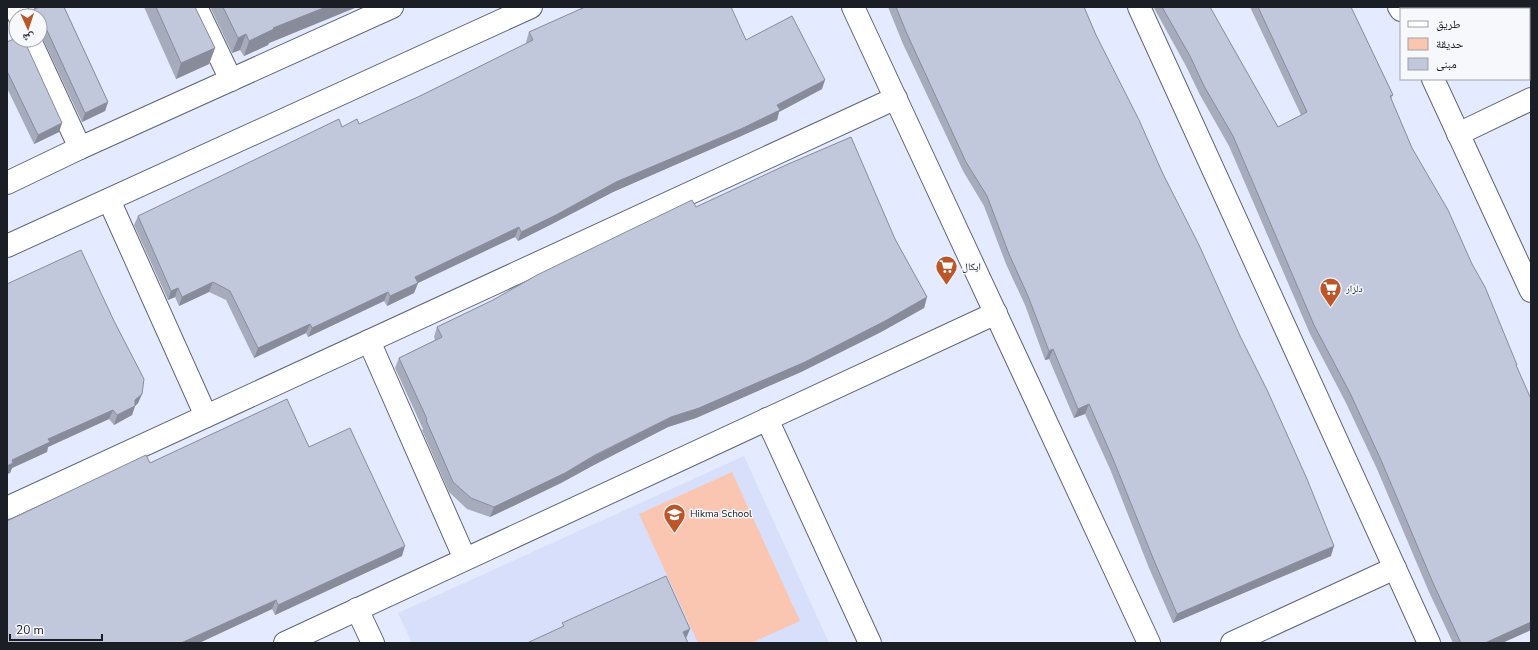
<svg xmlns="http://www.w3.org/2000/svg" width="1538" height="650" font-family="'Nunito Sans','Noto Naskh Arabic',sans-serif">
<style>
.built{fill:#d7dffb}
.green{fill:#fac6b2}
.lines{fill:none;stroke-linecap:round;stroke-linejoin:round}
.minor-casing{stroke:#606577;stroke-width:24}
.minor{stroke:#fff;stroke-width:22}
.wall{fill:#a7acbd}
.shaded-wall{fill:#888c9a}
.building{fill:#c2c8dc;stroke:#888c9a}
.labels{text-anchor:middle;dominant-baseline:central;stroke-width:3;stroke-linejoin:round;paint-order:stroke}
.poi-label{font-size:10px;fill:#1c1e25;stroke:#f7f8fc;text-anchor:start}
</style>
<rect width="100%" height="100%" fill="#e4eaff"/>
<!-- built -->
<polygon class="built" points="744,456 829,643 412,643 398,613"/>
<!-- green -->
<polygon class="green" points="732,472 800,621 751,643 698,643 639,514"/>
<g class="lines">
<defs>
<g id="minor">
<polyline points="15,7 19,16"/>
<polyline points="196,7 231,80"/>
<polyline points="853,7 1149,643"/>
<polyline points="1139,7 1429,643"/>
<polyline points="1399,7 1401,10"/>
<polyline points="30,40 80,148"/>
<polyline points="1433,79 1531,291"/>
<polyline points="1458,134 1531,99"/>
<polyline points="7,183 80,148 392,7"/>
<polyline points="109,200 206,416"/>
<polyline points="7,246 531,7"/>
<polyline points="369,341 465,559"/>
<polyline points="767,419 870,643"/>
<polyline points="7,508 896,98"/>
<polyline points="357,609 373,643"/>
<polyline points="285,643 996,313"/>
<polyline points="1232,643 1395,568"/>
</g>
</defs>
<!-- minor casing -->
<use href="#minor" class="minor-casing"/>
<!-- minor -->
<use href="#minor" class="minor"/>
</g>
<!-- wall -->
<g class="wall">
<polygon points="40,7 64,7 108,102 105,111 82,122 41,35 40,33 40,16 32,16 34,9"/>
<polygon points="144,7 195,7 215,48 209,64 176,79"/>
<polygon points="210,7 357,7 269,43 268,45 244,56 240,50 232,53"/>
<polygon points="888,7 1084,7 1096,35 1163,174 1331,556 1173,623 1149,568 1110,469 1085,414 1074,418 1049,359 1045,360 1025,305 1006,264 984,206 963,171 903,44"/>
<polygon points="1155,7 1210,7 1278,127 1301,115 1250,7 1351,7 1393,95 1391,99 1412,148 1517,365 1516,366 1531,630 1502,643 1453,643 1429,592 1377,469 1346,403 1310,334 1229,146 1200,95 1186,66 1154,8"/>
<polygon points="529,32 746,40 822,89 779,112 777,120 739,137 613,192 552,224 518,241 515,237 488,249 418,283 414,293 387,306 384,301 308,337 306,333 254,358 226,300 209,292 179,306 175,297 168,300 134,225 138,216 342,127 359,124 422,95 527,44 526,42"/>
<polygon points="7,42 62,123 59,132 34,144 7,88"/>
<polygon points="696,207 895,239 927,297 924,308 881,332 801,372 696,418 668,427 592,466 561,483 490,517 467,509 449,492 422,430 423,429 395,368 399,358 435,340 434,337 437,327"/>
<polygon points="7,284 142,394 138,403 135,406 132,415 114,425 109,419 72,436 48,447 47,452 12,468 10,473 7,474"/>
<polygon points="309,447 402,556 275,615 272,609 199,643 7,643 150,463"/>
</g>
<!-- shaded-wall -->
<g class="shaded-wall">
<polygon points="326,7 357,7 269,43 268,45 244,56 249,41 273,28"/>
<polygon points="246,34 240,50 232,53 238,38"/>
<polygon points="215,48 209,64 176,79 181,63"/>
<polygon points="825,80 822,89 779,112 777,120 739,137 613,192 552,224 518,241 521,232 616,182 777,105"/>
<polygon points="108,102 105,111 82,122 85,113"/>
<polygon points="62,123 59,132 34,144 38,135"/>
<polygon points="519,227 515,237 418,283 414,293 387,306 390,296 415,277"/>
<polygon points="213,282 209,292 179,306 182,297"/>
<polygon points="178,288 175,297 168,300 171,291"/>
<polygon points="388,292 384,301 308,337 312,328"/>
<polygon points="927,297 924,308 881,332 801,372 696,418 668,427 592,466 561,483 490,517 494,507 671,417"/>
<polygon points="310,324 306,333 254,358 258,348"/>
<polygon points="1053,349 1049,359 1045,360 1049,351"/>
<polygon points="142,394 138,403 135,406 132,415 114,425 117,415"/>
<polygon points="1089,404 1085,414 1074,418 1078,409"/>
<polygon points="113,410 109,419 48,447 47,452 12,468 10,473 7,474 7,466 12,460 48,439"/>
<polygon points="405,546 402,556 275,615 278,605"/>
<polygon points="1334,546 1331,556 1173,623 1177,614"/>
<polygon points="276,600 272,609 199,643 181,643"/>
<polygon points="1531,622 1531,630 1502,643 1485,643"/>
<polygon points="690,629 685,641 683,632"/>
</g>
<!-- building -->
<g class="building">
<polygon points="40,7 64,7 108,102 85,113 45,26 40,21 40,16 37,16 34,9"/>
<polygon points="156,7 195,7 215,48 181,63"/>
<polygon points="223,7 326,7 273,28 274,29 249,41 246,34 238,38"/>
<polygon points="585,7 731,7 746,40 792,16 825,80 777,105 780,110 743,128 616,182 556,215 521,232 519,227 492,240 415,277 418,283 390,296 388,292 312,328 310,324 258,348 230,291 213,282 182,297 178,288 171,291 138,216 339,119 342,127 357,119 359,124 422,95 533,40 529,32"/>
<polygon points="896,7 1084,7 1096,35 1139,120 1163,174 1199,245 1240,336 1268,392 1307,479 1334,546 1177,614 1153,558 1113,459 1089,404 1078,409 1053,349 1049,351 1028,296 1009,254 987,196 966,162 907,34"/>
<polygon points="1162,7 1210,7 1278,127 1307,112 1258,7 1351,7 1393,95 1390,96 1412,148 1448,210 1472,264 1485,287 1517,365 1516,365 1531,399 1531,622 1485,643 1461,643 1433,583 1381,460 1350,393 1314,325 1233,136 1204,86 1190,56"/>
<polygon points="16,38 16,40 24,40 62,123 38,135 7,71 7,42"/>
<polygon points="851,137 895,239 927,297 885,321 805,362 699,408 671,417 595,455 565,473 494,507 471,498 453,482 426,420 427,419 399,358 442,337 437,327 493,300 537,275 692,200 696,207 786,165"/>
<polygon points="81,250 114,321 144,379 142,394 135,400 135,406 117,415 113,410 75,427 48,439 50,442 12,460 13,463 7,466 7,284"/>
<polygon points="287,399 309,447 350,428 405,546 278,605 276,600 181,643 7,643 7,521 146,455 150,463"/>
<polygon points="666,576 690,629 683,632 688,643 527,643 564,626 562,623"/>
</g>
<!-- icons -->
<defs>
<symbol id="supermarket-pin" viewBox="-11 -11 22 30"><path d="M0 17L-7.5 6A9.5 9.5 0 1 1 7.5 6Z" fill="#bc5628" stroke="#f7f8fc"/><path d="M-6-5.5h2.5l.6 2H6L4.5 2H-2.5L-4.4-4H-6ZM-1.5 3.2a1.3 1.3 0 1 0 .1 0ZM3 3.2a1.3 1.3 0 1 0 .1 0Z" fill="#fff"/></symbol>
<symbol id="school-pin" viewBox="-11 -11 22 30"><path d="M0 17L-7.5 6A9.5 9.5 0 1 1 7.5 6Z" fill="#bc5628" stroke="#f7f8fc"/><path d="M0-5L7-2L0 1L-7-2ZM-4 1L0 2.5L4 1V4Q0 6-4 4Z" fill="#fff"/></symbol>
</defs>
<g fill-rule="evenodd">
<use href="#supermarket-pin" x="934" y="254" width="25" height="34"/>
<use href="#supermarket-pin" x="1318" y="276" width="25" height="34"/>
<use href="#school-pin" x="662" y="502" width="25" height="34"/>
</g>
<g class="labels">
<!-- poi labels -->
<g class="poi-label">
<text x="962" y="267">ايكال</text>
<text x="1346" y="289">دلزار</text>
<text x="690" y="514">Hikma School</text>
</g>
</g>
<!-- border -->
<rect width="1538" height="650" fill="none" stroke="#1c1e25" stroke-width="16"/>
<!-- legend -->
<rect x="1400" y="8" width="130" height="72" fill="#f7f8fc" stroke="#9fa1a6"/>
<rect x="1408" y="21" width="20" height="6" fill="#ffffff" stroke="#9fa1a6"/>
<text x="1436" y="28" font-size="12" fill="#1c1e25">طريق</text>
<rect x="1408" y="38" width="20" height="12" fill="#fac6b2" stroke="#9fa1a6"/>
<text x="1436" y="48" font-size="12" fill="#1c1e25">حديقة</text>
<rect x="1408" y="58" width="20" height="12" fill="#c2c8dc" stroke="#9fa1a6"/>
<text x="1436" y="68" font-size="12" fill="#1c1e25">مبنى</text>
<!-- north arrow -->
<g transform="translate(28 28) rotate(177)"><circle r="19" fill="#f7f8fc" stroke="#9fa1a6"/>
<path d="M0-3L7 15L0 10L-7 15Z" fill="#bc5628"/>
<text y="-6" font-size="11" font-weight="bold" text-anchor="middle" fill="#1c1e25">ش</text>
</g>
<!-- scale -->
<path d="M10 634v6h92v-6" fill="none" stroke="#1c1e25" stroke-width="2"/>
<text x="16" y="634" font-size="12" fill="#1c1e25" stroke="#f7f8fc" stroke-width="3" paint-order="stroke">20 m</text>
</svg>
